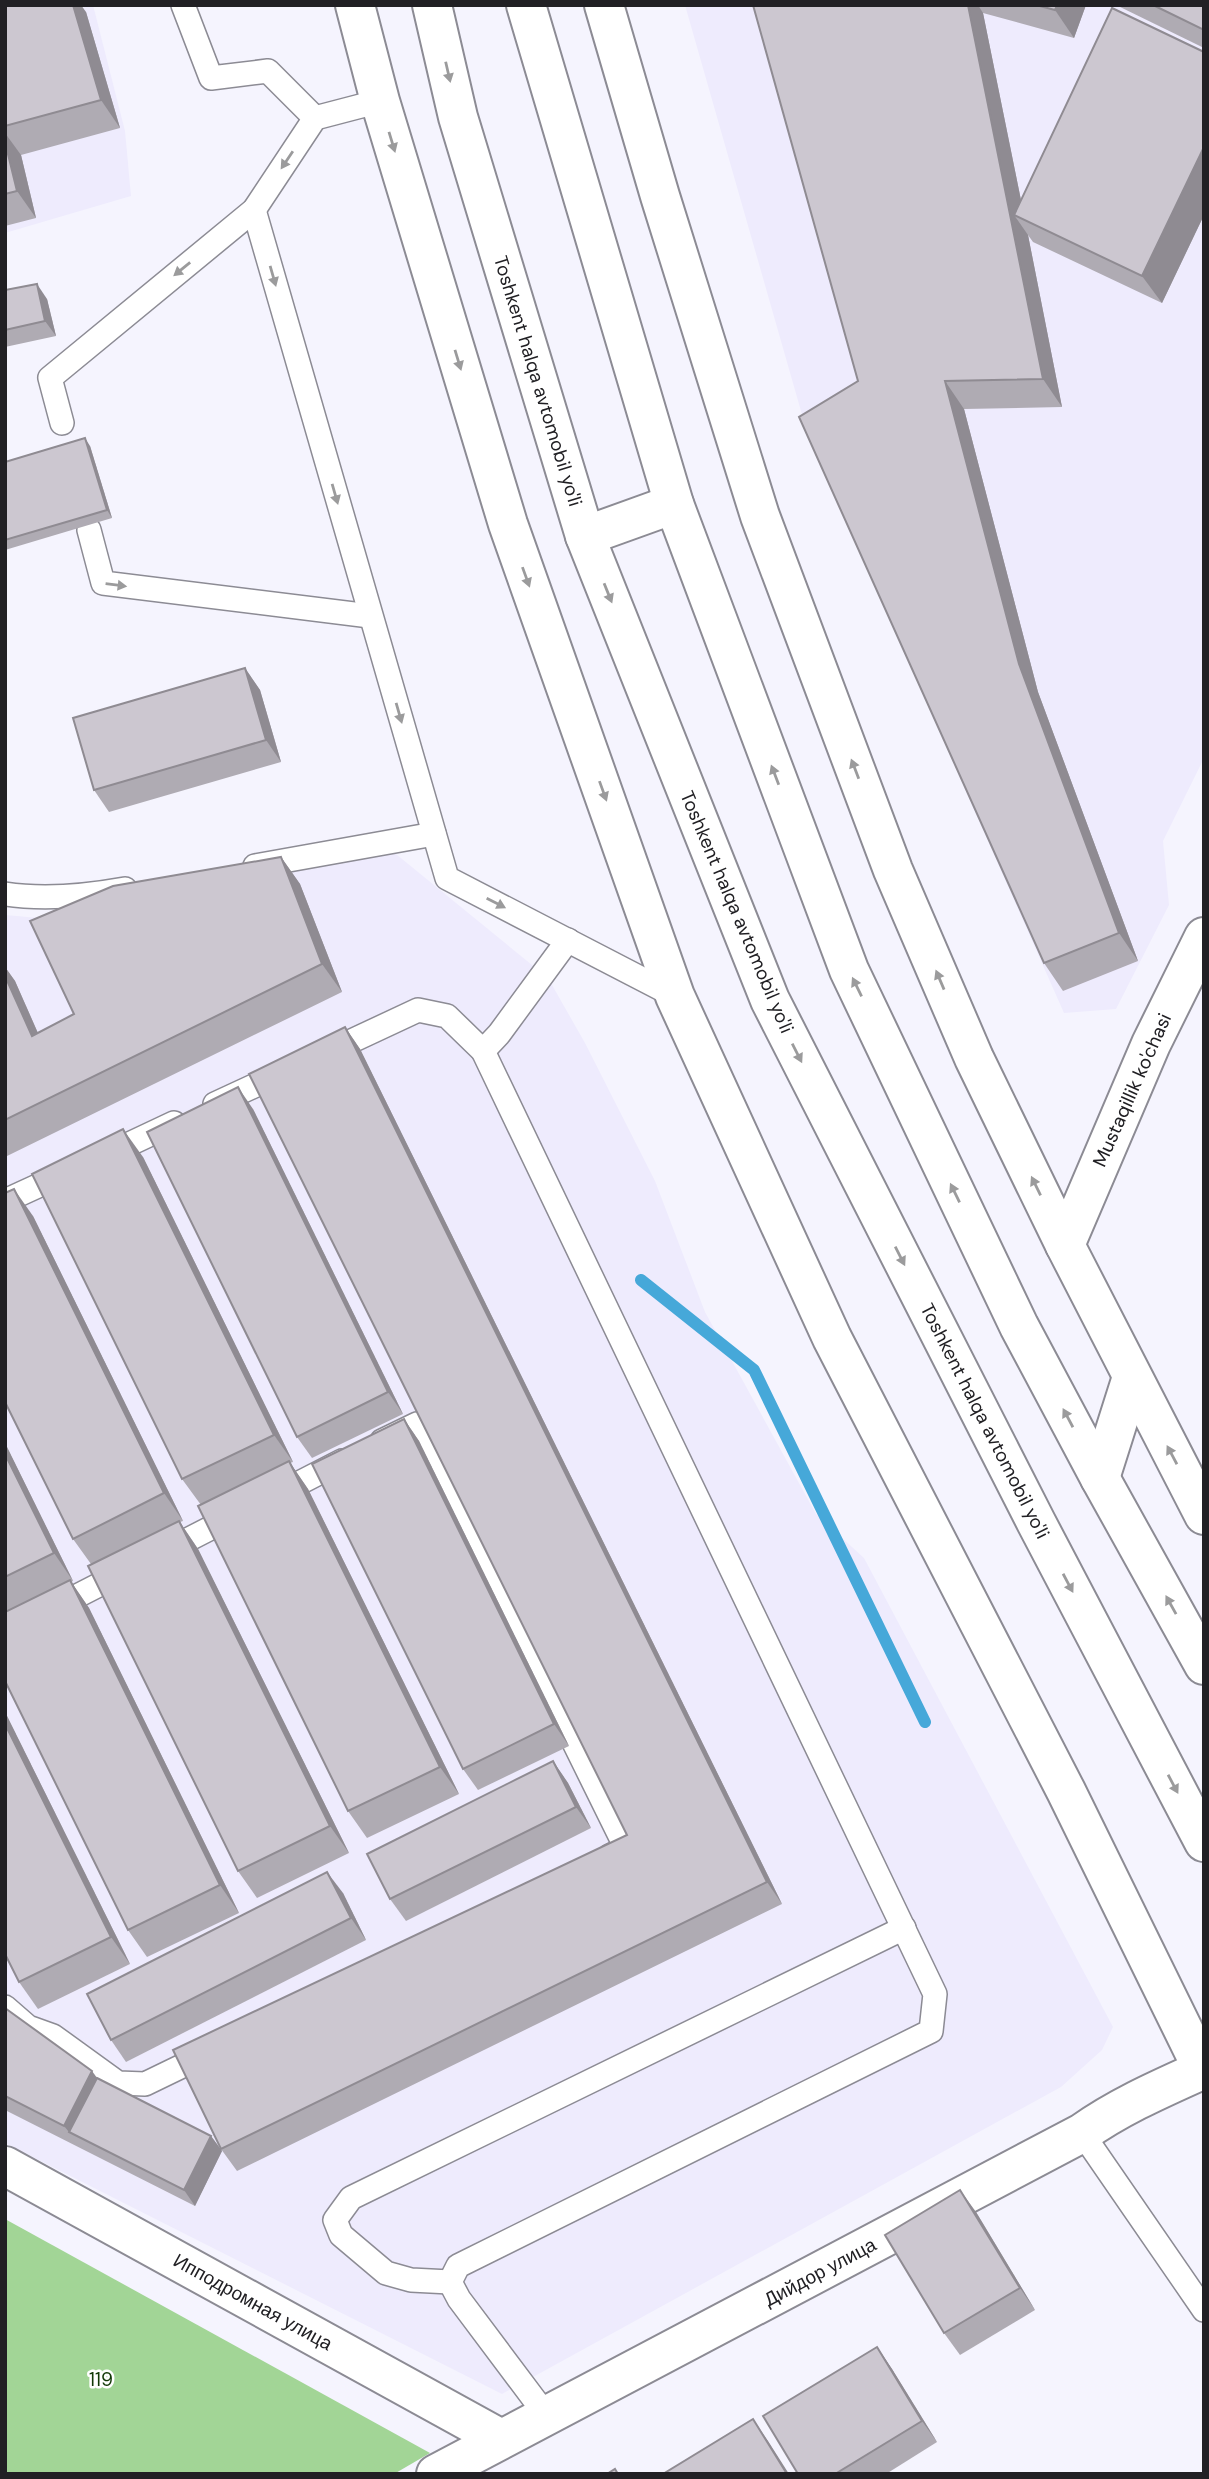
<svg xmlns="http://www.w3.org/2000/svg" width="1209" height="2479" font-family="'DM Sans',sans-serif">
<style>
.built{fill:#eeebfd}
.green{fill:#a2d596}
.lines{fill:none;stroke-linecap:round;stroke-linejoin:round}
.stream{stroke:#46a8d9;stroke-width:12}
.service-casing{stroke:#8c8b94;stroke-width:26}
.minor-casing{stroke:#8c8b94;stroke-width:42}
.tertiary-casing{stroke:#8c8b94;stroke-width:42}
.trunk-casing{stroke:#8c8b94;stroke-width:42}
.service{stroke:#fff;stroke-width:23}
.minor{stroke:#fff;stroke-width:38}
.tertiary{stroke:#fff;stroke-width:38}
.trunk{stroke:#fff;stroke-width:38}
.wall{fill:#afabb3}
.shaded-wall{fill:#8f8b92}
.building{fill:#ccc7d0;stroke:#8f8b92;stroke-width:2}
.oneway{fill:#9b9b9c}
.labels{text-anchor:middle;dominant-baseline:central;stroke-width:5;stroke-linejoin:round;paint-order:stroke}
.street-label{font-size:19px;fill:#212024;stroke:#fff}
.park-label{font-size:19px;fill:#123806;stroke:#fff}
</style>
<rect width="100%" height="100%" fill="#f5f4fe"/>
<!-- built -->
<g class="built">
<polygon points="84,5 93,5 125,131 131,196 5,233 5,28"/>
<polygon points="685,5 1204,5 1204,758 1163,841 1169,905 1116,1009 1064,1013 807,432"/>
<polygon points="391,850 548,978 585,1043 655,1181 705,1312 816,1514 864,1558 1113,2027 1102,2050 1061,2087 502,2394 5,2143 5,915 39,918"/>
</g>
<!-- green -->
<polygon class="green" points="5,2219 430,2453 394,2474 5,2474"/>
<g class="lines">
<!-- stream -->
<polyline class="stream" points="641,1280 754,1370 925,1722"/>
<defs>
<g id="service">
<polyline points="183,5 211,78 268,71 315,118"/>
<polyline points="254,210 447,878 675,996"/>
<polyline points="62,423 50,378 254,210 315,118 380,101"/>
<polyline points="89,530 103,583 370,616"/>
<polyline points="255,866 434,834"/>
<path d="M5,894C44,900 86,896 125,889"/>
<polyline points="483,1051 499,1034 568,940"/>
<polyline points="326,1053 418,1010 447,1016 483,1051 935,1994 931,2031 458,2266 450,2282 459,2299 546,2415"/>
<polyline points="215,1104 282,1073"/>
<polyline points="104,1156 174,1123"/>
<polyline points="5,1201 66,1173"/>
<polyline points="382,1441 417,1424 626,1848 610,1856"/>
<polyline points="276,1495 342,1461"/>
<polyline points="164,1552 236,1515"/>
<polyline points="5,1633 124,1572"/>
<polyline points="5,2007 28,2027 53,2036 118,2083 145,2084 209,2053"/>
<polyline points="1082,2133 1204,2310"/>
<polyline points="450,2282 411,2280 386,2273 341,2235 335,2220 351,2198 904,1928"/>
</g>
<g id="minor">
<polyline points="1065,1245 1151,1044 1204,937"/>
<polyline points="5,2166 501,2439"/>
<path d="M436,2474L1082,2133C1120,2106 1162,2088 1204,2069"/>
</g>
<g id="tertiary">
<polyline points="355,5 380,101 508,524 675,996 832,1338 1066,1791 1204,2072"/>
<polyline points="604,5 660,196 760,516 893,870 974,1058 1065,1245 1204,1515"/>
</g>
<g id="trunk">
<polyline points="432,5 458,117 585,536 770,1000 1036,1522 1204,1842"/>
<polyline points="526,5 674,504 849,970 1019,1326 1100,1478 1204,1665"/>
<polyline points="585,536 674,504"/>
<polyline points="1100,1478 1132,1377"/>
</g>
</defs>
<!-- service casing -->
<use href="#service" class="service-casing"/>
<!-- minor casing -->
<use href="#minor" class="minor-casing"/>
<!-- tertiary casing -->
<use href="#tertiary" class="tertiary-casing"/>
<!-- trunk casing -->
<use href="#trunk" class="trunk-casing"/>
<!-- service -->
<use href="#service" class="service"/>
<!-- minor -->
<use href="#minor" class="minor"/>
<!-- tertiary -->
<use href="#tertiary" class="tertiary"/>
<!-- trunk -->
<use href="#trunk" class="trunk"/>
</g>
<!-- wall -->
<g class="wall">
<polygon points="5,5 86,12 120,128 21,155 36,218 5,226"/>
<polygon points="753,5 1086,5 1074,38 983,13 1021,200 1204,52 1204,215 1162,303 1033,242 1028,235 1062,407 964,409 1038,692 1138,961 1063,991 1044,963 858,381"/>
<polygon points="1116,5 1204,5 1204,48"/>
<polygon points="5,290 47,299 56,336 5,347"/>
<polygon points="90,446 112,518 5,550 5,462"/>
<polygon points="245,668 260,690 281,762 109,812 94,790"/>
<polygon points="281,857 300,884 342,992 5,1157 5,967 15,981 38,1033 74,1014"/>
<polygon points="345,1027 360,1049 782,1904 237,2171 221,2149 627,1835"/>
<polygon points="253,1109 403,1414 312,1458 297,1437"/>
<polygon points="143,1157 293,1462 290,1463 308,1489 459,1794 367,1838 348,1811 201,1505 182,1479"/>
<polygon points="33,1216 183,1521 180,1522 198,1549 349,1853 257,1898 238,1871 91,1564 73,1539"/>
<polygon points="404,1419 419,1441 569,1746 478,1790 463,1769"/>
<polygon points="5,1443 73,1581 71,1582 89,1608 239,1913 147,1957 128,1930 5,1681"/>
<polygon points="5,1712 130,1964 38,2009 19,1982 5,1954"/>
<polygon points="553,1761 568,1783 591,1828 406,1921 390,1899"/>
<polygon points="343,1893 366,1940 126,2062 111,2040"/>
<polygon points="5,2008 97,2078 211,2136 222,2151 195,2206 5,2110"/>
<polygon points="976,2212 1035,2310 960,2355 944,2333"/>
<polygon points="877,2347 892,2369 937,2442 886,2474 798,2474"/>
</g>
<!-- shaded-wall -->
<g class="shaded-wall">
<polygon points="73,5 81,5 86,12 120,128 101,100"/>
<polygon points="968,5 978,5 983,13 1025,220 1014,215 1028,235 1062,407 1043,379"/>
<polygon points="1057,5 1086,5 1074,38 1055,10"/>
<polygon points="5,133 21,155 36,218 17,191 5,142"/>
<polygon points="1204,147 1204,215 1162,303 1142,276"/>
<polygon points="37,284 47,299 56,336 45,321"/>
<polygon points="945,381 964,409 1038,692 1138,961 1119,933 1019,664"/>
<polygon points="85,438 90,446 112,518 107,510"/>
<polygon points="245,668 260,690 281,762 266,740"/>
<polygon points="281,857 300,884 342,992 322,964"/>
<polygon points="5,967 15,981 51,1063 32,1036 5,976"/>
<polygon points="345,1027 360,1049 782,1904 767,1882"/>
<polygon points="238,1087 253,1109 403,1414 388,1392"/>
<polygon points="123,1129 143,1157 293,1462 274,1435"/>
<polygon points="14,1189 33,1216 183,1521 164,1493"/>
<polygon points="404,1419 419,1441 569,1746 554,1724"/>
<polygon points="5,1443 73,1581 54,1553 5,1454"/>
<polygon points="289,1461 308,1489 459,1794 440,1767"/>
<polygon points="179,1521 198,1549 349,1853 330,1826"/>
<polygon points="70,1580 89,1608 239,1913 220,1885"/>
<polygon points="5,1712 130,1964 111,1937 5,1724"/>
<polygon points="553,1761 568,1783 591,1828 576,1807"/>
<polygon points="327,1872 343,1893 366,1940 351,1918"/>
<polygon points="92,2071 108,2093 69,2132 64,2126"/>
<polygon points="211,2136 222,2151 195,2206 184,2190"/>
<polygon points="960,2190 976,2212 1035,2310 1020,2288"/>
<polygon points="877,2347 892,2369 937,2442 922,2421"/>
<polygon points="753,2419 768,2441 789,2474 787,2474"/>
</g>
<!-- building -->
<g class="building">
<polygon points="5,5 73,5 101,100 5,126"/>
<polygon points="753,5 968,5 1043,379 945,381 1019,664 1119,933 1044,963 799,417 858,381"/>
<polygon points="1036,5 1057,5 1055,10"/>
<polygon points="1153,5 1204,5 1204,30"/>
<polygon points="1112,8 1204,52 1204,147 1142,276 1014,215"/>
<polygon points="5,142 17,191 5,194"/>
<polygon points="37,284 45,321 5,330 5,290"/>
<polygon points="85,438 107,510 5,540 5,462"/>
<polygon points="245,668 266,740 94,790 73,718"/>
<polygon points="281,857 322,964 5,1120 5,976 32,1036 74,1014 30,921 113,886"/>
<polygon points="345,1027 767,1882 221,2149 173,2050 627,1835 249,1074"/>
<polygon points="238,1087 388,1392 297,1437 147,1132"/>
<polygon points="123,1129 274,1435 182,1479 32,1174"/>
<polygon points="14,1189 164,1493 73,1539 5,1402 5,1193"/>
<polygon points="404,1419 554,1724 463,1769 312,1464"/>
<polygon points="5,1454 54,1553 5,1577"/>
<polygon points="289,1461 440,1767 348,1811 198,1506"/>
<polygon points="179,1521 330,1826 238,1871 88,1566"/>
<polygon points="70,1580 220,1885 128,1930 5,1681 5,1612"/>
<polygon points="5,1724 111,1937 19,1982 5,1954"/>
<polygon points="553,1761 576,1807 390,1899 367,1854"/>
<polygon points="327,1872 351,1918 111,2040 87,1994"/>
<polygon points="5,2008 92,2071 64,2126 5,2096"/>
<polygon points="97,2078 211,2136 184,2190 69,2132"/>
<polygon points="960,2190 1020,2288 944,2333 885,2235"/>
<polygon points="877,2347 922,2421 835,2474 798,2474 763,2416"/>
<polygon points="753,2419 787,2474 663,2474"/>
<polygon points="615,2469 618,2474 607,2474"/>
</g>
<!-- one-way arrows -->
<defs><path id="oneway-solid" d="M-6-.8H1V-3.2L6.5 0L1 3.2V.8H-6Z" transform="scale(1.75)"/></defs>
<g class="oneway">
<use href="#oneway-solid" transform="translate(448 72) rotate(77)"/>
<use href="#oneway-solid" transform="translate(392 142) rotate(73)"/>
<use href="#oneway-solid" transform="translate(287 160) rotate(124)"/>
<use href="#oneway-solid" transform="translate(182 269) rotate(141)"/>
<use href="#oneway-solid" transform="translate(273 276) rotate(74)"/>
<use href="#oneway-solid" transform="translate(458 360) rotate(73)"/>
<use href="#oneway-solid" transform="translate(335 494) rotate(74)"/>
<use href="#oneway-solid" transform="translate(526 577) rotate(70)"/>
<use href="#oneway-solid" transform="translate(116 585) rotate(7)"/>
<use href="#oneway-solid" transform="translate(608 593) rotate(68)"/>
<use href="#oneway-solid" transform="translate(399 713) rotate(74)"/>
<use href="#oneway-solid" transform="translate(855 769) rotate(-111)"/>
<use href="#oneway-solid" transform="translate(775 775) rotate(-111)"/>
<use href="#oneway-solid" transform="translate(603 791) rotate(70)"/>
<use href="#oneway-solid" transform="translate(496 903) rotate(27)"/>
<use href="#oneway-solid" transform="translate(940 980) rotate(-113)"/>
<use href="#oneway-solid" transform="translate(857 987) rotate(-116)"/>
<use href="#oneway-solid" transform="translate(797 1053) rotate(63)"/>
<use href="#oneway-solid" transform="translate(1036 1186) rotate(-116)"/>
<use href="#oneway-solid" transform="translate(955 1193) rotate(-116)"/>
<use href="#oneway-solid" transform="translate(900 1256) rotate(63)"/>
<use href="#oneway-solid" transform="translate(1068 1418) rotate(-118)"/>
<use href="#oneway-solid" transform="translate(1172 1455) rotate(-118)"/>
<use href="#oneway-solid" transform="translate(1068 1583) rotate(62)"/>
<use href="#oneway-solid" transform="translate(1171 1605) rotate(-119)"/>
<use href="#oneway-solid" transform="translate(1173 1784) rotate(62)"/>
</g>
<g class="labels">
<!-- street labels -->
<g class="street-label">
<text transform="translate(538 381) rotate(73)">Toshkent halqa avtomobil yo'li</text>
<text transform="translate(737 912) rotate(67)">Toshkent halqa avtomobil yo'li</text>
<text transform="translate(1132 1090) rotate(-66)">Mustaqillik ko'chasi</text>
<text transform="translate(985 1421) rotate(63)">Toshkent halqa avtomobil yo'li</text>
<text transform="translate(820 2272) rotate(-28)">Дийдор улица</text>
<text transform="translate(253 2302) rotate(29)">Ипподромная улица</text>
</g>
<!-- park labels -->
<g class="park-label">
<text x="101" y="2379">119</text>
</g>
</g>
<!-- border -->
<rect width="1209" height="2479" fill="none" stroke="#212024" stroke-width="14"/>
</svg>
